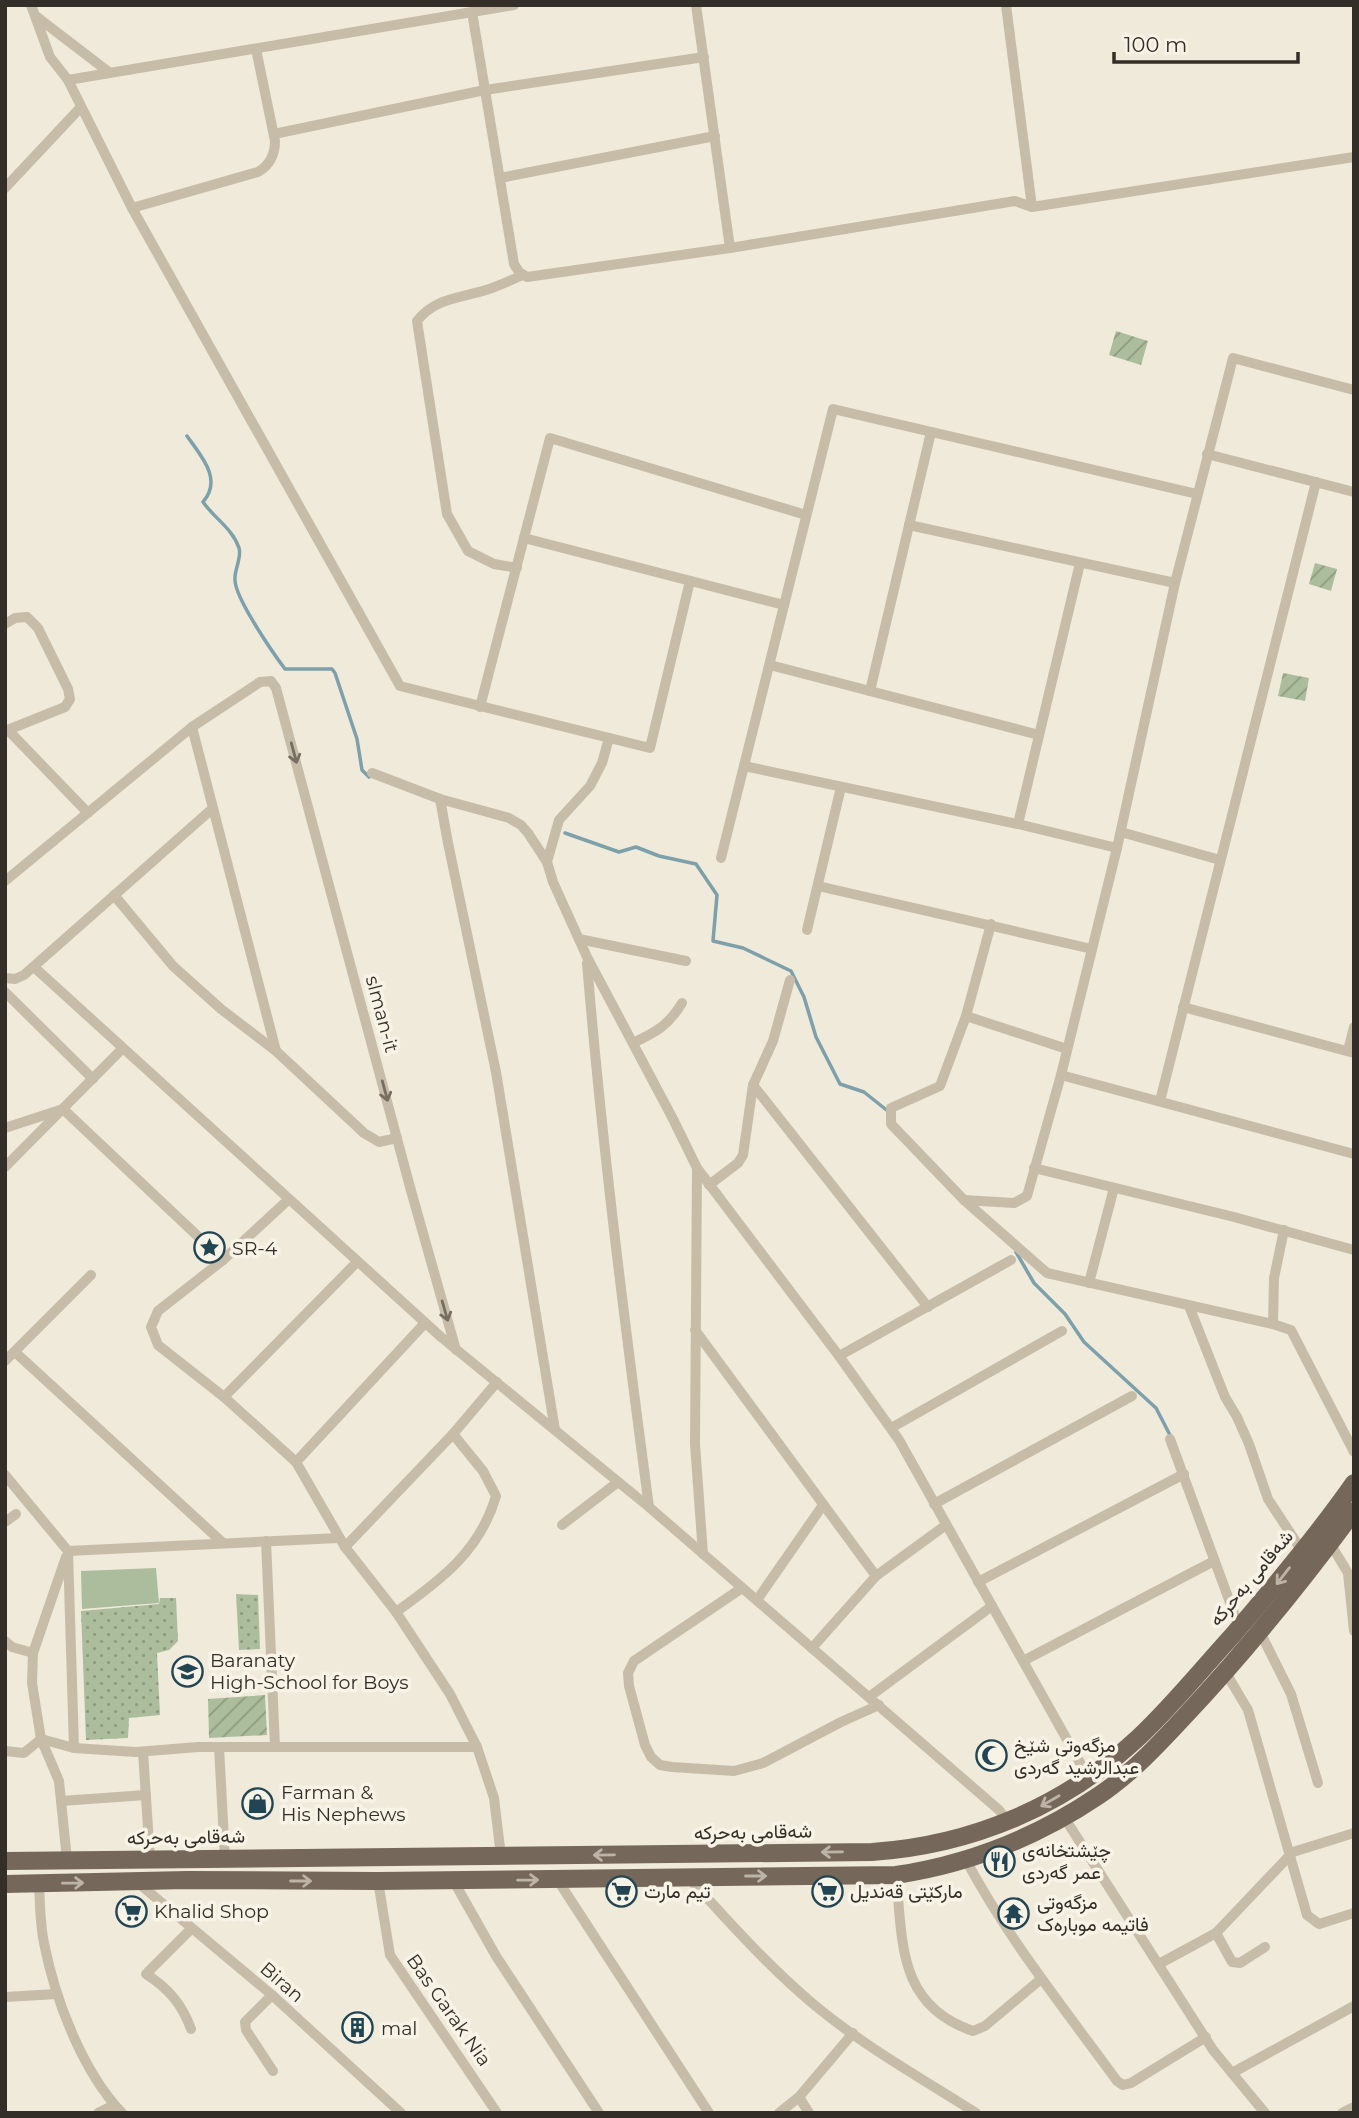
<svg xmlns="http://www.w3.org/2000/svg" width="1359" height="2118" font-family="Montserrat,Vazirmatn,sans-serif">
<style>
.grass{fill:#acbd9d}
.park{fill:url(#park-dots)}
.garden{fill:url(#garden-furrows)}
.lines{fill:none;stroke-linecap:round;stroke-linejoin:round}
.stream{stroke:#7da0aa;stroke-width:3.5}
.minor{stroke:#c7bca8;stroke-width:10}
.primary{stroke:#75685a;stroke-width:18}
.oneway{stroke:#766e62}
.oneway2{stroke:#bdb4a8}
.labels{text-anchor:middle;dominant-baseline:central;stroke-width:7;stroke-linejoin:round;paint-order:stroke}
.street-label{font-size:19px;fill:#342e28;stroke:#f8f3e7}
.poi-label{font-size:19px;fill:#342e28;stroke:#f8f3e7;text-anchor:start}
</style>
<defs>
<pattern id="park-dots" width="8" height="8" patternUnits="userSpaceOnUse" patternTransform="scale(1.75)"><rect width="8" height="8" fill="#acbd9d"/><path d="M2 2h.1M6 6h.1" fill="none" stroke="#8d9a80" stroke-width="1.8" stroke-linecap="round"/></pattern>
<pattern id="garden-furrows" width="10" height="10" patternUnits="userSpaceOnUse" patternTransform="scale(1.75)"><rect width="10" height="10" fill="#acbd9d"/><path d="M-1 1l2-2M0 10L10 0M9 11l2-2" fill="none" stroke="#8d9a80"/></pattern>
</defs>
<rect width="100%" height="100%" fill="#f0eadb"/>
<!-- grass -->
<polygon class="grass" points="156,1568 159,1603 82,1609 81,1571"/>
<!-- park -->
<g class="park">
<polygon points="236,1594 258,1595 260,1649 239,1650"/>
<polygon points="160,1598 176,1598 178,1641 169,1650 157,1653 160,1715 129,1718 128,1738 86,1740 81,1611 159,1604"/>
</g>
<!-- garden -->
<g class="garden">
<polygon points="1116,331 1148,341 1141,365 1109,355"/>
<polygon points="1315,563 1337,569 1331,591 1309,584"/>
<polygon points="1283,673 1309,678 1305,701 1278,696"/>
<polygon points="265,1695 267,1735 209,1738 208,1699"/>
</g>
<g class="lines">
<!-- stream -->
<g class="stream">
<path d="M187,436C201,456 223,479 203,502C214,518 233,529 239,548C242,558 234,570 235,580C235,598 273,653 285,669H332L335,673L357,739L362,770L369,777"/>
<polyline points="565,833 619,852 636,847 659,856 696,864 717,895 713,941 743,948 791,971 804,997 816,1037 840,1084 864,1092 889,1112"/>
<polyline points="1016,1252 1034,1283 1065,1314 1084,1342 1156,1408 1171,1437"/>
</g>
<!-- minor -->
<g class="minor">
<polyline points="31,5 50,57 68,80 132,208 400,686 650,748 690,581"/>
<polyline points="696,5 730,248"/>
<polyline points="1006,5 1032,207"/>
<polyline points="472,12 514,264 519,272 527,277 730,248 1015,201 1032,207 1354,157"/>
<polyline points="37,17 110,73"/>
<polyline points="68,80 514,5"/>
<polyline points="274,134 485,90 704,57"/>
<polyline points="500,178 715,136"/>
<polyline points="5,188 81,107"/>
<path d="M132,208L258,172C270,165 275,155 275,141L256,49"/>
<polyline points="1207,454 1354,492"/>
<polyline points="909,525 1175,583"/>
<polyline points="524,538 784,605"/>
<path d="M517,568L494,564L468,551L447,514L417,321C435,298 460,298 486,290C499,286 511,280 523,275"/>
<polyline points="5,624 15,618 27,617 38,628 68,689 70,699 65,707 5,731"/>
<polyline points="770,665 1039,735"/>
<polyline points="870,691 931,432"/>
<polyline points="480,707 550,438 806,515"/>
<polyline points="192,727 276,1051"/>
<polyline points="8,730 88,813"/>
<polyline points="744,766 1018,824 1117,848"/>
<polyline points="372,773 440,799 509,818 521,825 528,833 547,862 553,882 587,957 673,1119 697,1168 839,1356 899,1440 1088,1777"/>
<polyline points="440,799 448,843 496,1072 555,1430"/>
<polyline points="1018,824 1080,563"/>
<polyline points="1121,832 1220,860"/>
<polyline points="721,858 833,409 1197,494"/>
<polyline points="547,862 559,820 590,786 602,763 609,738"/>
<polyline points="5,881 192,727 260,682 271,681 276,688 410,1187 456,1350"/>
<polyline points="818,886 1092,949"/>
<polyline points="114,895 173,966 221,1009 276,1051 364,1133 379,1142 397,1138"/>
<polyline points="991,924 966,1016 940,1086 891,1108 891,1124 964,1200 1047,1273 1273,1324"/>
<polyline points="807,930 841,787"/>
<polyline points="579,939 686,961"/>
<path d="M587,963C602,1145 625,1326 649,1507"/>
<polyline points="34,967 441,1337 649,1507 999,1810 1008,1822"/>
<polyline points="5,978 15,979 24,975 212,809"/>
<polyline points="5,992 93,1079"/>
<polyline points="1183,1007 1354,1053"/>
<polyline points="966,1016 1067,1049"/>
<path d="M633,1043C656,1032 668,1026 682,1003"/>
<polyline points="1348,1051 1354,1027"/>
<polyline points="1061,1075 1354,1154"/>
<polyline points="753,1085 928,1307"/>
<polyline points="1160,1101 1316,482"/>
<polyline points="5,1128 63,1109 223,1260"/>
<polyline points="5,1167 122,1049"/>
<polyline points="697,1168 695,1444 703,1554"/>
<polyline points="1034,1168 1234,1217 1354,1250"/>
<polyline points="709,1185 738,1163 743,1155 753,1085 773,1041 790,980"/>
<polyline points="288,1200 223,1260 158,1311 151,1327 158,1345 224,1397 296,1462 345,1547 396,1612 450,1694 477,1747 494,1798 501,1856"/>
<polyline points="964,1200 1014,1203 1027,1196 1061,1075 1117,848 1175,583 1233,358 1354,390"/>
<polyline points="1284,1230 1274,1278 1273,1324 1291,1330 1354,1452"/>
<polyline points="1089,1283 1114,1188"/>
<polyline points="1189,1306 1225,1397 1237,1417 1249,1444 1268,1499 1302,1551"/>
<polyline points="695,1330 876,1576"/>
<polyline points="15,1352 223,1543"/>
<polyline points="839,1356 1011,1260"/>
<polyline points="5,1361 91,1275"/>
<polyline points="224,1397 357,1262"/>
<polyline points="891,1428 1062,1331"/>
<polyline points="1170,1439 1239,1627"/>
<polyline points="296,1462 425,1323"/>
<polyline points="5,1475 68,1551 74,1748"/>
<polyline points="934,1504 1132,1396"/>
<polyline points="5,1522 16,1514"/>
<polyline points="562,1525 618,1482"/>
<polyline points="266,1541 275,1747"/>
<polyline points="1330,1543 1348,1573 1354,1631"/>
<polyline points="345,1547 453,1434 497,1382"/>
<polyline points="68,1551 339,1538"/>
<polyline points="978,1582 1184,1474"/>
<polyline points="742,1588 634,1661 628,1673 629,1686 645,1745 651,1757 660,1765 672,1767 734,1771 763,1763 841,1722 879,1705"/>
<polyline points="757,1600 823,1505"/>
<path d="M396,1612C441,1580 480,1551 496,1496L483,1471L453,1434"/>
<polyline points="1260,1632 1291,1694 1318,1783"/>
<polyline points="5,1641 12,1647 33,1653 32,1683 41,1739 59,1781 67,1860"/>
<polyline points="812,1648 876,1576 946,1525"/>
<polyline points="33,1653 66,1557"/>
<polyline points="1023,1661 1214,1561"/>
<polyline points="1226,1673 1248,1710 1307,1915 1319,1924 1354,1913"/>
<polyline points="869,1697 992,1606"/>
<polyline points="219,1747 225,1858"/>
<polyline points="5,1751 24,1753 41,1739 74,1748 136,1752 198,1747 477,1747"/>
<polyline points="143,1752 150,1859"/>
<polyline points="61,1801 146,1795"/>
<polyline points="1064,1817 1213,2050 1265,2113"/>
<path d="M966,1860C1008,1939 1064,2008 1117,2081L1123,2085L1131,2083L1206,2037"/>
<path d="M896,1875C903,1942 897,2005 973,2031L985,2026L1041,1979"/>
<path d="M688,1877C726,1919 768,1966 812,2003C862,2045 921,2078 976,2113"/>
<polyline points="557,1879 709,2113"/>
<polyline points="453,1880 496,1956 599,2113"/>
<polyline points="378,1881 390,1955 497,2113"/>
<polyline points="137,1882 272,1995 401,2113"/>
<path d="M39,1884C40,1903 40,1924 44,1943C55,1999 82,2071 122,2113"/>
<path d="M191,1929L146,1974C168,1988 182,2004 191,2029"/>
<polyline points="1216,1933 1232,1962 1240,1963 1265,1947"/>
<polyline points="1159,1964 1216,1933 1293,1852 1354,1833"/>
<polyline points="272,1995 245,2022 246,2030 273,2071"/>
<polyline points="5,1997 57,1994"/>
<polyline points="1232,2073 1354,2006"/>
<polyline points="799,2097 809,2113"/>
<polyline points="98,2113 114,2105"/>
<polyline points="779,2113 799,2097 853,2033"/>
<polyline points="1342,2113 1354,2107"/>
</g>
<!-- primary -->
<g class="primary">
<path d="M5,1861L872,1852C973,1845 1065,1806 1139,1737C1172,1706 1201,1670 1232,1636C1274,1587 1317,1536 1354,1483"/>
<path d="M5,1884L187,1880L378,1881L896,1875C969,1864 1037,1837 1098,1796C1131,1774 1158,1745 1184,1717C1245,1652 1301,1583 1354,1511"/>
</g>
</g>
<!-- one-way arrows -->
<defs><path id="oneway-shaft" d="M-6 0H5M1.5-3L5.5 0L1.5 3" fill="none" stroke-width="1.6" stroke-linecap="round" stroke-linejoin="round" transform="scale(1.75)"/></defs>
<g class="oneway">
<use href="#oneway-shaft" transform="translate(294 753) rotate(75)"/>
<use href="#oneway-shaft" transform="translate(385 1091) rotate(75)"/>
<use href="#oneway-shaft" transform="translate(445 1311) rotate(74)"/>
</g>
<g class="oneway2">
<use href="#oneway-shaft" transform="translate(1283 1576) rotate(128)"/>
<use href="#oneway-shaft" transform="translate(1050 1801) rotate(150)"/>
<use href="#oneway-shaft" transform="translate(832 1852) rotate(179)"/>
<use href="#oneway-shaft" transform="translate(604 1855) rotate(179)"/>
<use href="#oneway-shaft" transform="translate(756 1876)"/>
<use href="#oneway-shaft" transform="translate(528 1880) rotate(-1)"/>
<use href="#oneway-shaft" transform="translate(301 1881)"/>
<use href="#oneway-shaft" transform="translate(73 1883) rotate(-1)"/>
</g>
<!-- icons -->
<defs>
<symbol id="sight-ring" viewBox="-11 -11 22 22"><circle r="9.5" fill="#f8f3e7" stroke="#214552" stroke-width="1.5"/><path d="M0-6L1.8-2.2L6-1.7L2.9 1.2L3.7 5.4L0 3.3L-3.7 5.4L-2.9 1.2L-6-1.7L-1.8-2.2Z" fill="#214552"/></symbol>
<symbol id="school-ring" viewBox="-11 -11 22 22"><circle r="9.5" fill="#f8f3e7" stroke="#214552" stroke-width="1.5"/><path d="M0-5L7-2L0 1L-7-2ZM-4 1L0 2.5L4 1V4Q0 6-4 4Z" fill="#214552"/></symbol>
<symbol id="mosque-ring" viewBox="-11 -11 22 22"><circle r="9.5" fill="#f8f3e7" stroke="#214552" stroke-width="1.5"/><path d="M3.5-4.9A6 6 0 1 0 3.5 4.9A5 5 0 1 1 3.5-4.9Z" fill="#214552"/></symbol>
<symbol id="shop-ring" viewBox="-11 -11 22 22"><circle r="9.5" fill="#f8f3e7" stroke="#214552" stroke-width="1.5"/><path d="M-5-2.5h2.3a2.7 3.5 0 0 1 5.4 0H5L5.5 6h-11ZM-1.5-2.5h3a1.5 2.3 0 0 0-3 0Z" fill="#214552"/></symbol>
<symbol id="restaurant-ring" viewBox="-11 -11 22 22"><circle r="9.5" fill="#f8f3e7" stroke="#214552" stroke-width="1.5"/><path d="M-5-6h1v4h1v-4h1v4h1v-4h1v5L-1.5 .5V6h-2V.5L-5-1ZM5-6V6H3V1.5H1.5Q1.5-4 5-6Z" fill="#214552"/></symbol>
<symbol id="supermarket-ring" viewBox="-11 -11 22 22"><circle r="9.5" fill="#f8f3e7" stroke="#214552" stroke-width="1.5"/><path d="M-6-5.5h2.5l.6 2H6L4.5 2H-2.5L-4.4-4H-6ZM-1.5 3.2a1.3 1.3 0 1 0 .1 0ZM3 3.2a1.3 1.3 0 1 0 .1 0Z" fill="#214552"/></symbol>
<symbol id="temple-ring" viewBox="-11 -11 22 22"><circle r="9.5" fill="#f8f3e7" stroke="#214552" stroke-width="1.5"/><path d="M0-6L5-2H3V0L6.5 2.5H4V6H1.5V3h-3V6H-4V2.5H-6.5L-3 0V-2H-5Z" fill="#214552"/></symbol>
<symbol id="building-ring" viewBox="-11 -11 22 22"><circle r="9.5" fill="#f8f3e7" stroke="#214552" stroke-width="1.5"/><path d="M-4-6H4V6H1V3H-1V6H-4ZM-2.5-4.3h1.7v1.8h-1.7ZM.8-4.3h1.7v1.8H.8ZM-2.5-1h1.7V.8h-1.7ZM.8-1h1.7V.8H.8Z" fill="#214552"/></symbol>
</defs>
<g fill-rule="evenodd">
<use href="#sight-ring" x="192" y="1230" width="35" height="35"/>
<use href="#school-ring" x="170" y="1654" width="35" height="35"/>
<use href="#mosque-ring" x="974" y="1738" width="35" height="35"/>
<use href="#shop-ring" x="240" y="1786" width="35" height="35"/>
<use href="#restaurant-ring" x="982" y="1844" width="35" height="35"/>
<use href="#supermarket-ring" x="604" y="1874" width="35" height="35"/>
<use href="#supermarket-ring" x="810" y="1874" width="35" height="35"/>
<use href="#supermarket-ring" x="114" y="1894" width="35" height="35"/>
<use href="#temple-ring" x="996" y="1896" width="35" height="35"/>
<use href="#building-ring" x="340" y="2010" width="35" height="35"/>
</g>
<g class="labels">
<!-- street labels -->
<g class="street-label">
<text transform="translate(382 1014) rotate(75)">slman-it</text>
<text transform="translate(1251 1578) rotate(-50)">شەقامی بەحرکە</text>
<text transform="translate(753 1832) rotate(-1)">شەقامی بەحرکە</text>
<text transform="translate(186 1837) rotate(-1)">شەقامی بەحرکە</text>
<text transform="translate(282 1982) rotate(41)">Biran</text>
<text transform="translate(449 2010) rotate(55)">Bas Garak Nia</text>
</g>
<!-- poi labels -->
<g class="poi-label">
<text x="232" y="1248">SR-4</text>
<text x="210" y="1660">Baranaty<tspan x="210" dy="22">High-School for Boys</tspan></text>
<text x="1014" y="1745">مزگەوتی شێخ<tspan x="1014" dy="22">عبدالرشید گەردی</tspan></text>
<text x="281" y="1792">Farman &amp;<tspan x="281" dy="22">His Nephews</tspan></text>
<text x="1022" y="1850">چێشتخانەی<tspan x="1022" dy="22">عمر گەردی</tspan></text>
<text x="644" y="1891">تيم مارت</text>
<text x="850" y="1891">مارکێتی قەندیل</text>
<text x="1037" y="1902">مزگەوتی<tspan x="1037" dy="22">فاتیمە موبارەک</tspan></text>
<text x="154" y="1911">Khalid Shop</text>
<text x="381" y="2028">mal</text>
</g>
</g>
<!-- border -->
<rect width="1359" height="2118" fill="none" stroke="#342e28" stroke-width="14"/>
<!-- scale -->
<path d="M1114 52v10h184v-10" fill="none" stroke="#342e28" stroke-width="3.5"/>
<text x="1124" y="52" font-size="21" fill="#342e28" stroke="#f8f3e7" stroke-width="5" paint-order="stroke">100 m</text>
</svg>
